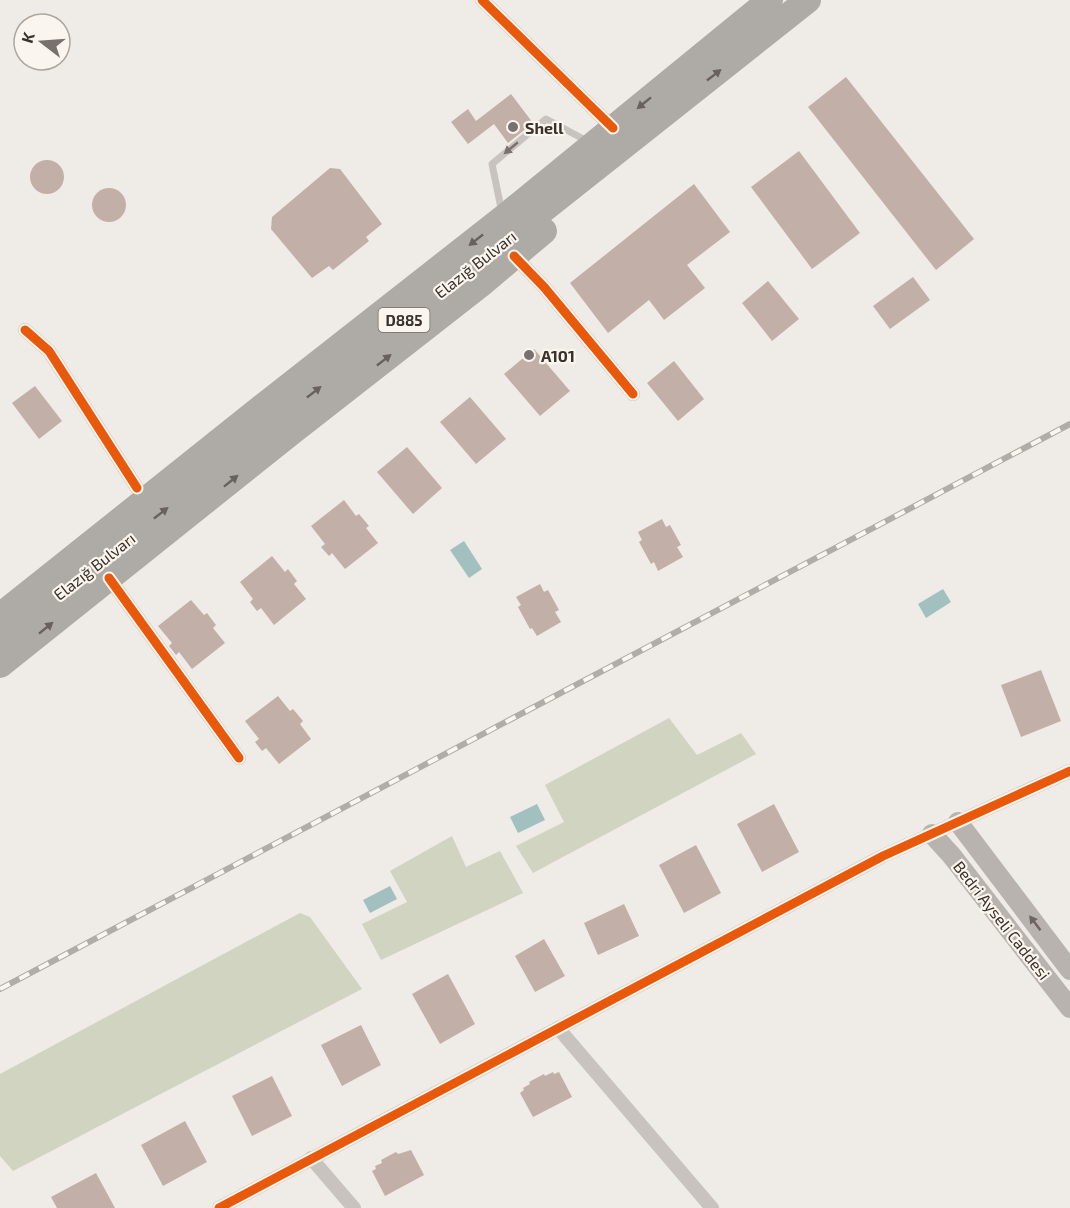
<svg xmlns="http://www.w3.org/2000/svg" width="1070" height="1208" font-family="'Exo 2',sans-serif">
<style>
.green{fill:#d0d4c1}
.water{fill:#a2c0c0}
.building{fill:#c2b0a8}
.lines{fill:none;stroke-linecap:round;stroke-linejoin:round}
.lane{stroke:#c8c3be;stroke-width:7}
.street{stroke:#c8c3be;stroke-width:14}
.secondary{stroke:#b9b3af;stroke-width:20}
.highway{stroke:#aeaaa5;stroke-width:26}
.rail-casing{stroke:#b0aca8;stroke-width:6}
.rail{stroke:#faf5ee;stroke-width:4;stroke-dasharray:11;stroke-linecap:butt}
.cycleway-casing{stroke:#faf5ee;stroke-width:13}
.cycleway{stroke:#e8590c;stroke-width:9}
.oneway{fill:#68615c}
.oneway2{fill:#7a726e}
.oneway3{fill:#6d6460}
.poi-dot{fill:#79716d;stroke:#faf5ee;stroke-width:2}
.labels{text-anchor:middle;dominant-baseline:central;stroke-width:4.5;stroke-linejoin:round;paint-order:stroke}
.shield{fill:#faf5ee;stroke:#746b66;stroke-width:1.5}
.shield-label{font-size:15px;font-weight:bold;fill:#3a302c}
.poi-label{font-size:16px;font-weight:bold;fill:#3a302c;stroke:#faf5ee;text-anchor:start}
.street-label{font-size:16px;fill:#3a302c;stroke:#faf5ee}
</style>
<rect width="100%" height="100%" fill="#efebe6"/>
<!-- green -->
<g class="green">
<polygon points="669,718 697,755 741,733 756,754 533,873 516,846 564,822 545,785"/>
<polygon points="452,836 466,867 500,851 523,893 381,960 362,924 407,902 390,871"/>
<polygon points="300,913 310,917 362,989 13,1171 0,1156 0,1074"/>
</g>
<!-- water -->
<g class="water">
<polygon points="464,541 482,569 469,578 450,550"/>
<polygon points="943,589 951,602 926,618 918,604"/>
<polygon points="537,804 545,820 518,833 510,817"/>
<polygon points="390,886 397,899 370,913 363,900"/>
</g>
<!-- building -->
<g class="building">
<polygon points="846,77 974,239 936,270 808,107"/>
<polygon points="511,94 533,123 508,143 494,124 468,144 451,122 468,109 476,121"/>
<polygon points="799,151 860,233 812,269 751,187"/>
<circle cx="47" cy="177" r="17"/>
<polygon points="330,168 340,169 382,224 366,237 369,241 333,270 329,266 312,278 271,229 272,217"/>
<polygon points="694,184 730,232 687,265 705,288 664,320 649,300 608,333 570,283"/>
<circle cx="109" cy="205" r="17"/>
<polygon points="913,277 930,300 890,329 873,306"/>
<polygon points="768,281 799,319 772,341 742,303"/>
<polygon points="534,349 570,391 540,416 504,374"/>
<polygon points="674,361 704,399 678,421 647,383"/>
<polygon points="35,386 62,421 39,439 12,403"/>
<polygon points="470,397 506,439 476,464 440,422"/>
<polygon points="407,447 442,488 413,514 377,472"/>
<polygon points="344,500 356,516 359,514 369,526 366,528 378,543 345,569 332,553 329,556 321,547 325,544 311,526"/>
<polygon points="662,519 666,527 670,525 681,545 677,547 683,557 658,571 654,562 651,564 639,542 642,540 638,532"/>
<polygon points="272,556 285,572 288,569 297,581 294,584 306,599 274,625 261,608 257,611 250,602 253,599 240,582"/>
<polygon points="540,584 544,592 548,590 559,610 555,612 561,622 537,636 532,628 530,629 518,607 521,605 516,597"/>
<polygon points="191,600 204,615 207,613 216,625 213,628 225,643 192,669 179,652 176,655 169,646 172,643 158,626"/>
<polygon points="1041,670 1061,721 1021,737 1001,685"/>
<polygon points="278,696 290,711 293,709 303,721 300,724 311,739 279,764 266,748 262,751 255,742 259,739 245,721"/>
<polygon points="774,804 799,852 762,872 737,824"/>
<polygon points="696,845 721,893 684,913 659,865"/>
<polygon points="624,904 639,936 598,955 584,923"/>
<polygon points="544,939 565,976 535,992 515,956"/>
<polygon points="448,974 475,1024 440,1044 412,994"/>
<polygon points="361,1025 381,1065 342,1086 321,1045"/>
<polygon points="553,1072 554,1074 559,1072 572,1097 533,1117 520,1093 524,1090 523,1088 530,1084 529,1082 544,1074 545,1076"/>
<polygon points="272,1076 292,1116 252,1136 232,1096"/>
<polygon points="185,1121 207,1162 163,1186 141,1145"/>
<polygon points="411,1150 424,1175 385,1196 372,1171 376,1169 375,1166 382,1163 381,1160 396,1152 398,1154"/>
<polygon points="96,1173 115,1208 57,1208 51,1197"/>
</g>
<g class="lines">
<!-- lane -->
<polyline class="lane" points="502,213 492,164 546,119 589,142"/>
<!-- street -->
<g class="street">
<polyline points="482,0 613,128"/>
<polyline points="514,256 544,287 633,394"/>
<polyline points="25,330 49,351 137,488"/>
<polyline points="109,578 239,758"/>
<polyline points="558,1028 712,1208"/>
<polyline points="311,1158 354,1208"/>
<polyline points="219,1208 883,856 1070,771"/>
</g>
<!-- secondary -->
<g class="secondary">
<polyline points="958,822 1070,970"/>
<polyline points="932,834 952,856 1070,1008"/>
</g>
<!-- highway -->
<g class="highway">
<polyline points="0,616 262,407 503,218 770,0"/>
<polyline points="0,640 808,0"/>
<polyline points="0,665 293,431 480,285 544,231"/>
</g>
<defs>
<polyline id="rail" points="0,989 1070,424"/>
</defs>
<!-- rail casing -->
<use href="#rail" class="rail-casing"/>
<!-- rail -->
<use href="#rail" class="rail"/>
<defs>
<g id="cycleway">
<polyline points="482,0 613,128"/>
<polyline points="514,256 544,287 633,394"/>
<polyline points="25,330 49,351 137,488"/>
<polyline points="109,578 239,758"/>
<polyline points="219,1208 883,856 1070,771"/>
</g>
</defs>
<!-- cycleway casing -->
<use href="#cycleway" class="cycleway-casing"/>
<!-- cycleway -->
<use href="#cycleway" class="cycleway"/>
</g>
<!-- one-way arrows -->
<defs><path id="oneway-solid" d="M-6-.8H1V-3.2L6.5 0L1 3.2V.8H-6Z" transform="scale(1.5)"/></defs>
<g class="oneway">
<use href="#oneway-solid" transform="translate(714 75) rotate(-38)"/>
<use href="#oneway-solid" transform="translate(644 103) rotate(141)"/>
<use href="#oneway-solid" transform="translate(476 240) rotate(142)"/>
<use href="#oneway-solid" transform="translate(384 360) rotate(-38)"/>
<use href="#oneway-solid" transform="translate(314 392) rotate(-38)"/>
<use href="#oneway-solid" transform="translate(231 481) rotate(-39)"/>
<use href="#oneway-solid" transform="translate(161 513) rotate(-38)"/>
<use href="#oneway-solid" transform="translate(46 628) rotate(-39)"/>
</g>
<use class="oneway2" href="#oneway-solid" transform="translate(511 148) rotate(140)"/>
<use class="oneway3" href="#oneway-solid" transform="translate(1035 923) rotate(-127)"/>
<!-- markers -->
<g class="poi-dot">
<circle cx="513" cy="127" r="6"/>
<circle cx="529" cy="355" r="6"/>
</g>
<g class="labels">
<!-- shield labels -->
<rect class="shield" x="378.5" y="308" width="51" height="24" rx="4.5"/>
<g class="shield-label">
<text x="404" y="320">D885</text>
</g>
<!-- poi labels -->
<g class="poi-label">
<text x="525" y="127">Shell</text>
<text x="541" y="355">A101</text>
</g>
<!-- street labels -->
<g class="street-label">
<text transform="translate(475 264) rotate(-38)">Elazığ Bulvarı</text>
<text transform="translate(94 566) rotate(-38)">Elazığ Bulvarı</text>
<text transform="translate(1002 920) rotate(52)">Bedri Ayseli Caddesi</text>
</g>
</g>
<!-- north arrow -->
<g transform="translate(42 42) rotate(287)"><circle r="28" fill="#faf5ee" stroke="#ada6a0" stroke-width="1.5"/>
<path d="M0-4.5L10 22L0 15L-10 22Z" fill="#79716d"/>
<text y="-9" font-size="16" font-weight="bold" text-anchor="middle" fill="#3a302c">K</text>
</g>
</svg>
